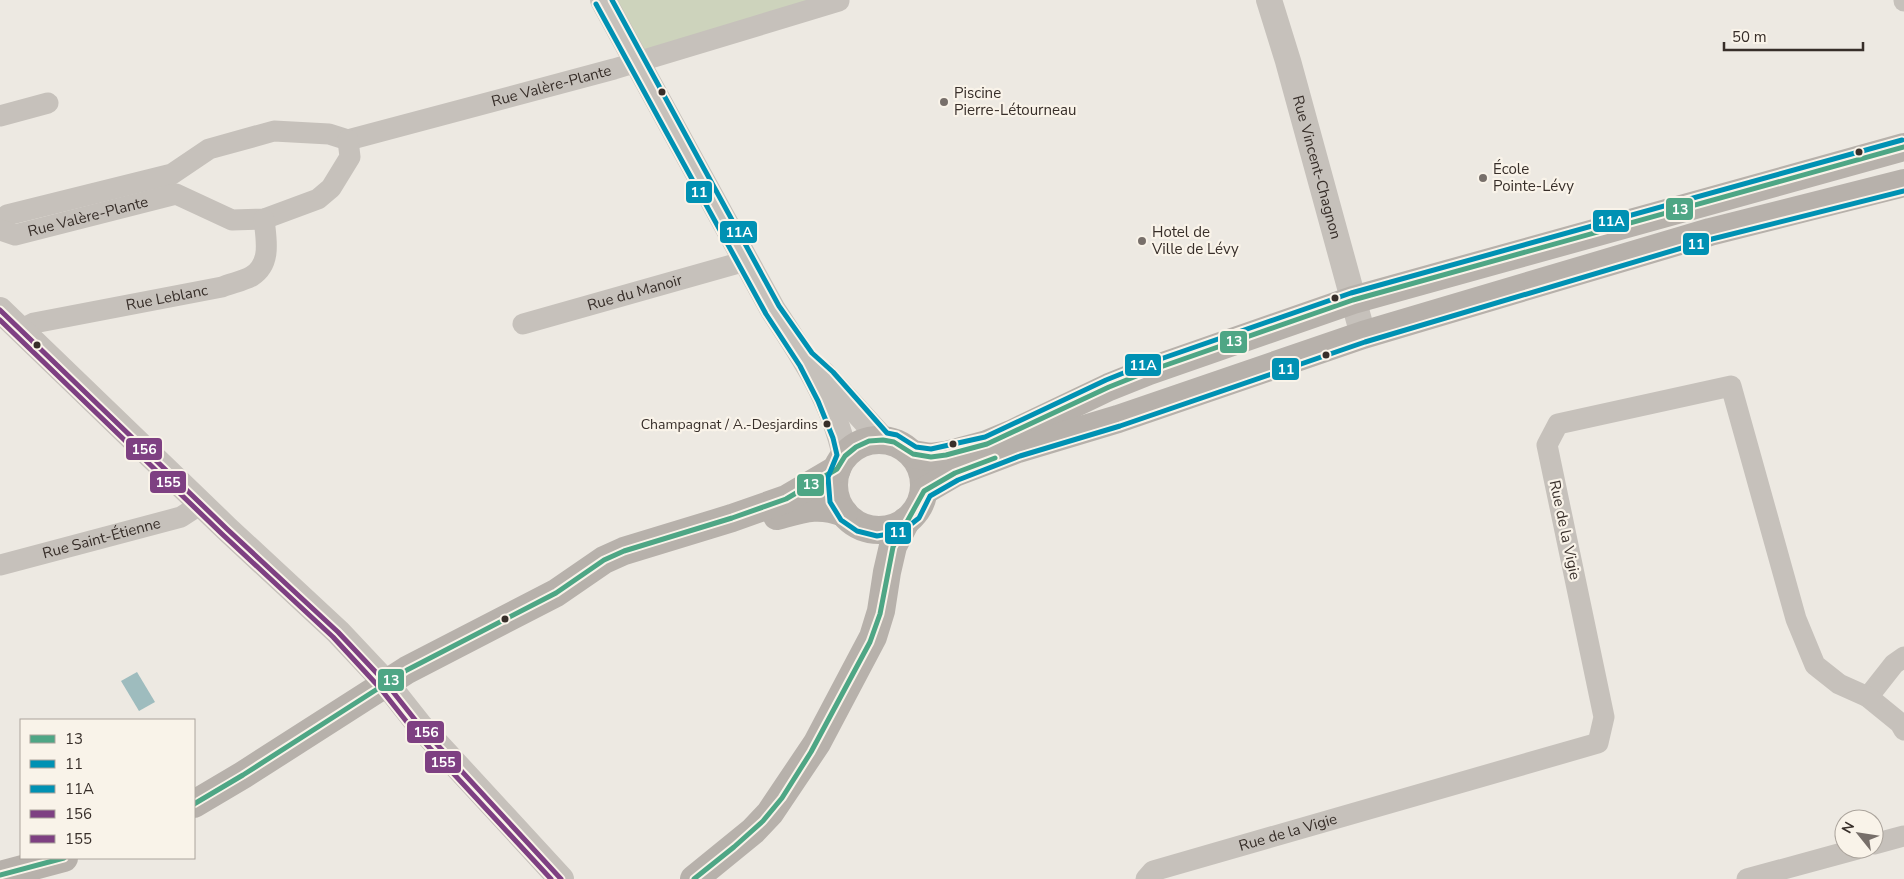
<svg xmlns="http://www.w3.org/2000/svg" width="1904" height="879" font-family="'Nunito Sans',sans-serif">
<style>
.green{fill:#cdd3bc}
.water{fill:#9ebcbe}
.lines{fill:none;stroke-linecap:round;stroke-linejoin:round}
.minor{stroke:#c6c1bb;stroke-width:21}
.tertiary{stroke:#c6c1bb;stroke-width:26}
.secondary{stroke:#b7b1ab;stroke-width:28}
.bus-1-casing{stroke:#f9f3e9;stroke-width:9}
.bus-2-casing{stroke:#f9f3e9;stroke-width:9}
.bus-3-casing{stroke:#f9f3e9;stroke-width:9}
.bus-4-casing{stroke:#f9f3e9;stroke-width:9}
.bus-5-casing{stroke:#f9f3e9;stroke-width:9}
.bus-1{stroke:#4ea685;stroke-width:5}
.bus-2{stroke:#0091b3;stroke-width:5}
.bus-3{stroke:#0091b3;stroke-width:5}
.bus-4{stroke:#7e4082;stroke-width:5}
.bus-5{stroke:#7e4082;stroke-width:5}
.bus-dot{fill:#372e29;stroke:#f9f3e9;stroke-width:2}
.poi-dot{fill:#776f6a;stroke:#f9f3e9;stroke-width:2}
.labels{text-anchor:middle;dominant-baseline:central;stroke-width:4.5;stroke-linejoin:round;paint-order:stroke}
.bus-label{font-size:14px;fill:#372e29;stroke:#f9f3e9;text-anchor:end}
.street-label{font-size:15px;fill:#372e29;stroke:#f9f3e9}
.poi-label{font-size:15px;fill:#372e29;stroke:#f9f3e9;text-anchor:start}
.line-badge{stroke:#f9f3e9;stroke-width:2}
.badge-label{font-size:14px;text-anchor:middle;font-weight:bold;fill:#fff}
</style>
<rect width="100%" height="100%" fill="#ede9e2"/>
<!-- green -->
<polygon class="green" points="603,0 838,0 636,63"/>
<!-- water -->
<polygon class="water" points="137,672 155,702 139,711 121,681"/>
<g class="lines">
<!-- minor -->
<g class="minor">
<polyline points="1904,0 1904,1"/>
<polyline points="0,116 48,103"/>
<path id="s1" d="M0,224L7,215L172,174L209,149L274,131L329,134L348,140L614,69L839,1"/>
<path id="s2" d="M0,230L15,235L176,194L232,220L264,219L318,199L331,188L350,157L348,140"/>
<path id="s3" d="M523,324L746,261"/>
<path id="s4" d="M20,330L34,323L222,287C231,283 244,281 252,276C272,263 266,239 264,219"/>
<path id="s5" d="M0,565L181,517L201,504"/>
<polyline points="1868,697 1894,664 1904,657"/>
<polyline points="1874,844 1904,836"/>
<path id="s6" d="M1146,879L1153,871L1598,743L1604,717L1547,445L1558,424L1731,386L1796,619L1815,665L1839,684L1868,697L1900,723L1904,730"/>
<polyline points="1747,879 1857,849"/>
</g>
<!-- tertiary -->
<g class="tertiary">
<path d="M603,0L773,310C803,355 834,402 845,456"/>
<path id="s7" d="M1269,0L1288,61L1363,335"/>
<polyline points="0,310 227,529 338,632 386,683 420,726 561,879"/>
<polyline points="823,374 883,440"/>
</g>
<!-- secondary -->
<g class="secondary">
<circle cx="879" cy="485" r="45"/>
<polyline points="913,454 931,457 946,455 987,444 1011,434 1109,387 1149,371 1353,300 1904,147"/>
<polyline points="924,491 955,473 1018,449 1118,419 1363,335 1710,232 1904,183"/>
<path d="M777,516C803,509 818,503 844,513"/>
<polyline points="194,804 243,775 407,670 556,593 604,560 624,551 732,518 786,499 837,469"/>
<polyline points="0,875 64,858"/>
<polyline points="694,879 753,831 770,813 817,743 873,637 881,611 887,572 893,546 906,521"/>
</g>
<defs>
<g id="bus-1">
<polyline points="194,804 243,775 407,670 556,593 604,560 624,551 732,518 786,499 837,469 845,456 856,447 869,441 883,440 894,442 913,454 931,457 946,455 987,444 1109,387 1149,371 1353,300 1904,147"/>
<polyline points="0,875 64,858"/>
<polyline points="694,879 734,847 763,821 782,798 811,752 870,642 880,614 893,547 924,491 955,473 995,458"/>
</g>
<polyline id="bus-2" points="596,4 766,314 800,366 818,401 833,438 837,455 828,477 830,502 841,520 857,531 877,536 901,532 919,518 930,496 958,480 1020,456 1120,426 1365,342 1712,239 1904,191"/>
<polyline id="bus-3" points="612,0 779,306 812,353 833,372 887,433 897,435 916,447 931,449 985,437 1106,380 1146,364 1351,293 1902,140"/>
<polyline id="bus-4" points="0,310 227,529 338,632 386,683 420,726 561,879"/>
<polyline id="bus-5" points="0,320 222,534 333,637 380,688 414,731 551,879"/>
</defs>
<!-- bus-1 casing -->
<use href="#bus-1" class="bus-1-casing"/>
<!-- bus-2 casing -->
<use href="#bus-2" class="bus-2-casing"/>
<!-- bus-3 casing -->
<use href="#bus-3" class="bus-3-casing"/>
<!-- bus-4 casing -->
<use href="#bus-4" class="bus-4-casing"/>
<!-- bus-5 casing -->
<use href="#bus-5" class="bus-5-casing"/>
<!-- bus-1 -->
<use href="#bus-1" class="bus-1"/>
<!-- bus-2 -->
<use href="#bus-2" class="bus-2"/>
<!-- bus-3 -->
<use href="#bus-3" class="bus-3"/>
<!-- bus-4 -->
<use href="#bus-4" class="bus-4"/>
<!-- bus-5 -->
<use href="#bus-5" class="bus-5"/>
</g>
<!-- markers -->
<g class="bus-dot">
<circle cx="662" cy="92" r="4.5"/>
<circle cx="1859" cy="152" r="4.5"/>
<circle cx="1335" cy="298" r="4.5"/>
<circle cx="37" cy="345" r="4.5"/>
<circle cx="1326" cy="355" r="4.5"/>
<circle cx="827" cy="424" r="4.5"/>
<circle cx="953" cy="444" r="4.5"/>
<circle cx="505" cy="619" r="4.5"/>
</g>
<g class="poi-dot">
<circle cx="944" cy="102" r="5"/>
<circle cx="1483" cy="178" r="5"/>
<circle cx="1142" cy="241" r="5"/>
</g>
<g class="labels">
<!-- bus labels -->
<g class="bus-label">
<text x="818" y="424">Champagnat / A.-Desjardins</text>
</g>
<!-- street labels -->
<g class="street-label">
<text stroke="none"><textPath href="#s1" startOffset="579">Rue Valère-Plante</textPath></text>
<text stroke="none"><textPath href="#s7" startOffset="174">Rue Vincent-Chagnon</textPath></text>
<text stroke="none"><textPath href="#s2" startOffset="91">Rue Valère-Plante</textPath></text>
<text stroke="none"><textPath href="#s3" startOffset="116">Rue du Manoir</textPath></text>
<text stroke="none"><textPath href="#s4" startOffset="151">Rue Leblanc</textPath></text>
<text transform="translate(1565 530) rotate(78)">Rue de la Vigie</text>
<text stroke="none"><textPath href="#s5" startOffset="105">Rue Saint-Étienne</textPath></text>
<text stroke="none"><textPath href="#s6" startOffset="151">Rue de la Vigie</textPath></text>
</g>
<!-- poi labels -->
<g class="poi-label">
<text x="954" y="93">Piscine<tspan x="954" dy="17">Pierre-Létourneau</tspan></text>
<text x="1493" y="169">École<tspan x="1493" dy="17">Pointe-Lévy</tspan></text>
<text x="1152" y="232">Hotel de<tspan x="1152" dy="17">Ville de Lévy</tspan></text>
</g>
</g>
<g class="line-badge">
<rect x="685" y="180" width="28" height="24" rx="5" fill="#0091b3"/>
<rect x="1665" y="197" width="29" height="24" rx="5" fill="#4ea685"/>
<rect x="1592" y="209" width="38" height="24" rx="5" fill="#0091b3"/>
<rect x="719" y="220" width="39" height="24" rx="5" fill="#0091b3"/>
<rect x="1682" y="232" width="28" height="24" rx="5" fill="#0091b3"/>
<rect x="1219" y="330" width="29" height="24" rx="5" fill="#4ea685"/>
<rect x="1124" y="353" width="38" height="24" rx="5" fill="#0091b3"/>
<rect x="1271" y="357" width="29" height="24" rx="5" fill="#0091b3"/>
<rect x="125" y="437" width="38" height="24" rx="5" fill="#7e4082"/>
<rect x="149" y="470" width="38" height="24" rx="5" fill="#7e4082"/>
<rect x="796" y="473" width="29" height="24" rx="5" fill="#4ea685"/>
<rect x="884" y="521" width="28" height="24" rx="5" fill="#0091b3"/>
<rect x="377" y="668" width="28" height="24" rx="5" fill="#4ea685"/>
<rect x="406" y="720" width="39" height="24" rx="5" fill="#7e4082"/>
<rect x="424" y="750" width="38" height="24" rx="5" fill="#7e4082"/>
</g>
<g class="badge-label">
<text x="699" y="197">11</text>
<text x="1680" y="214">13</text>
<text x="1611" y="226">11A</text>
<text x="739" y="237">11A</text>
<text x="1696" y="249">11</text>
<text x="1234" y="346">13</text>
<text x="1143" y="370">11A</text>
<text x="1286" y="374">11</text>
<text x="144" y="454">156</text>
<text x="168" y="487">155</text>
<text x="811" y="489">13</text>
<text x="898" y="537">11</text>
<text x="391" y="685">13</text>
<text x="426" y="737">156</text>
<text x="443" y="767">155</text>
</g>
<!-- legend -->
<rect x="20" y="719" width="175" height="140" fill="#f9f3e9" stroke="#aba49c"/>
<rect x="30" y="735" width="25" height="8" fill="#4ea685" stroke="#aba49c"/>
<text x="65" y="744" font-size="15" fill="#372e29">13</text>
<rect x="30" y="760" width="25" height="8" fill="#0091b3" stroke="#aba49c"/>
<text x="65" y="769" font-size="15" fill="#372e29">11</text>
<rect x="30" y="785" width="25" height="8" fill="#0091b3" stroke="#aba49c"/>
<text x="65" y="794" font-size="15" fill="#372e29">11A</text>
<rect x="30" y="810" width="25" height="8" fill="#7e4082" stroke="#aba49c"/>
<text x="65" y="819" font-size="15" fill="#372e29">156</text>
<rect x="30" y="835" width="25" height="8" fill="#7e4082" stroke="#aba49c"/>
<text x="65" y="844" font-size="15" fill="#372e29">155</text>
<!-- north arrow -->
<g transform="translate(1859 834) rotate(300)"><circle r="24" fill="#f9f3e9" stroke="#aba49c"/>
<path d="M0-4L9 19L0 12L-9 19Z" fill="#776f6a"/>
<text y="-8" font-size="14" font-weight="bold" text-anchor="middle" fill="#372e29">N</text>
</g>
<!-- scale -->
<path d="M1724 42v8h139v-8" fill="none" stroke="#372e29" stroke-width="2.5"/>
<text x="1732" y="42" font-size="15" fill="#372e29" stroke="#f9f3e9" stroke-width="4" paint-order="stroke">50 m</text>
</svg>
